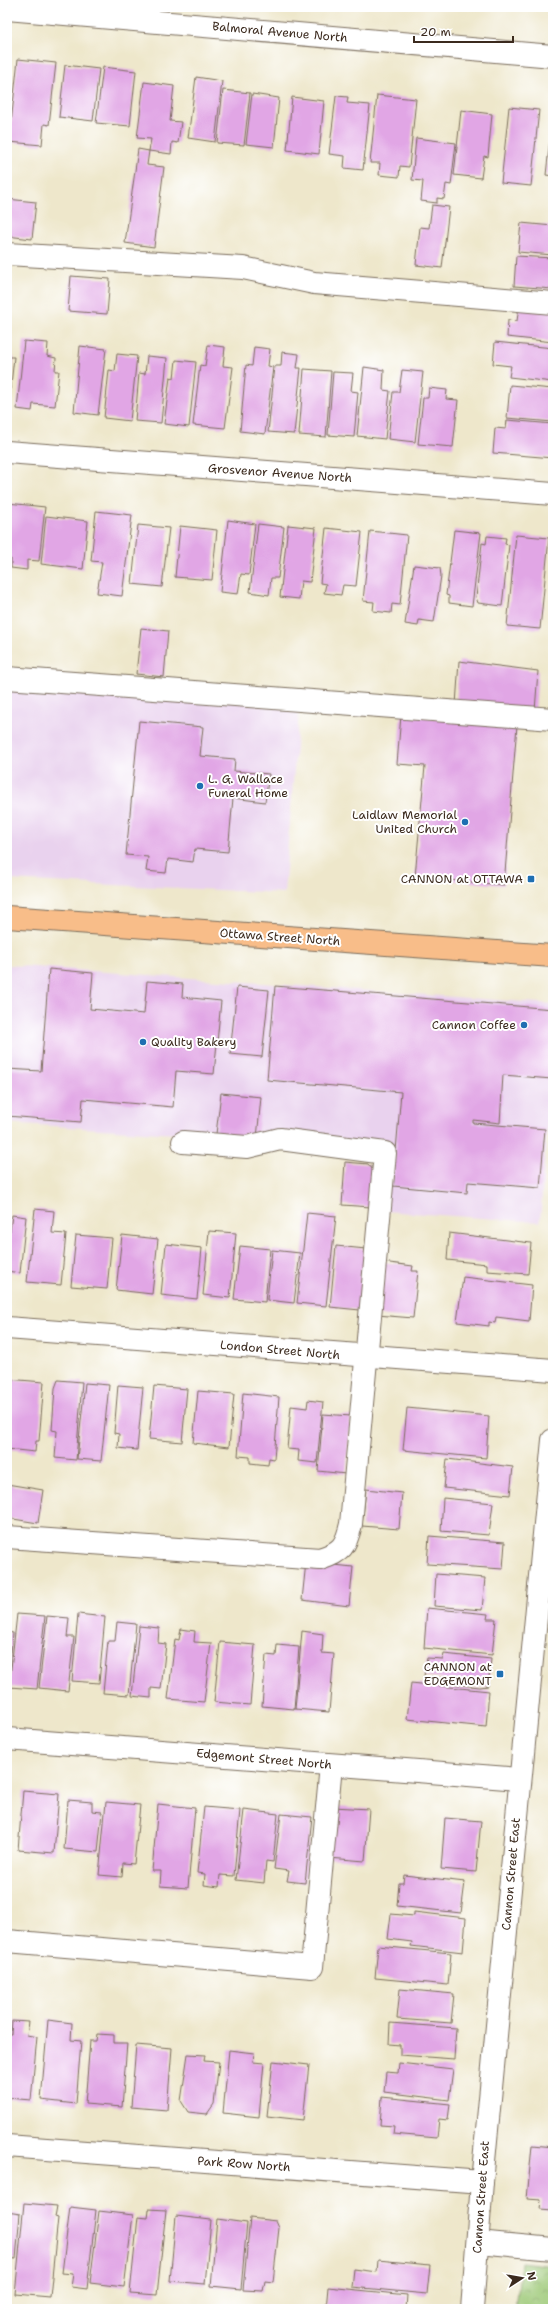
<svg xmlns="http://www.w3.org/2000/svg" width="560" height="2316" font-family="'Shantell Sans',sans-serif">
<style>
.built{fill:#e9d2ee}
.park{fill:url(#park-crowns);stroke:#6c7a4a}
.building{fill:#e1a6e5}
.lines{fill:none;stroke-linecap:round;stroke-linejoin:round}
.minor-casing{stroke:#7a6c5b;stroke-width:24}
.major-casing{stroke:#7a6c5b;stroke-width:24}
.minor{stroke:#fff;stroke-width:22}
.major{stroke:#f8bd89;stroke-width:22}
.poi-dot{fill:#1f6fb2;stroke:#fff;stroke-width:1.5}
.labels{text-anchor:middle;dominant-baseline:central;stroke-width:4;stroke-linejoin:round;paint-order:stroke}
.street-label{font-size:12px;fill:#3b2a1e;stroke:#fff}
.poi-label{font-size:12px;fill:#3b2a1e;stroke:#fff;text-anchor:end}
</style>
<defs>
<pattern id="park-crowns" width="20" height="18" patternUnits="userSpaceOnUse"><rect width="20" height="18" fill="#9dc977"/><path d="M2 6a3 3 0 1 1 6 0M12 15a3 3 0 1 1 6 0" fill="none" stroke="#81a361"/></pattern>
</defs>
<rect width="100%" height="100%" fill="#fff"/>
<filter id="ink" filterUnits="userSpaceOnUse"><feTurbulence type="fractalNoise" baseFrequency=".025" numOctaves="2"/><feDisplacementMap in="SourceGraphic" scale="8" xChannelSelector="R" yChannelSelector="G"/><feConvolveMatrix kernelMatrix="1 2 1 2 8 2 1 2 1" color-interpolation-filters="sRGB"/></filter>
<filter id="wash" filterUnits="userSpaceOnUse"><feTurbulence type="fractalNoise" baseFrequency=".012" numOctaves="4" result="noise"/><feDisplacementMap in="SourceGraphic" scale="16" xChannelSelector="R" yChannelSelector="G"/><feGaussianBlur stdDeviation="0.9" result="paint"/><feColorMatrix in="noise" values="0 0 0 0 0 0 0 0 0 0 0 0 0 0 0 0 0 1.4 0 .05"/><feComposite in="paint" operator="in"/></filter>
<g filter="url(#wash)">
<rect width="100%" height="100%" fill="#eee7cb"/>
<!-- built -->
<g class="built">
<polygon points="7,677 300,698 284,893 7,880"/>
<polygon points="7,965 553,1004 553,1043 540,1222 383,1211 387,1148 7,1123"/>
</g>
<!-- park -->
<polygon class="park" points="521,2262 553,2266 553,2309 516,2309"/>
<g id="blocks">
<!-- building -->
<g class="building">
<polygon points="18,59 56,63 49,125 44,124 42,145 9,142"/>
<polygon points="7,61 10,61 8,80 7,80"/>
<polygon points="65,65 99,69 93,121 59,117"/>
<polygon points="103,67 136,71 130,126 96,123"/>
<polygon points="196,77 222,81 215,142 188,138"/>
<polygon points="144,82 174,86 170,121 181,122 178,143 172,142 171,154 149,151 147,165 164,167 154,247 125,243 138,149 149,151 151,139 137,138"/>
<polygon points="223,90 250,93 244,145 217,143"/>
<polygon points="252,94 279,98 274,147 246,144"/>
<polygon points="377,95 416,99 409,167 400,166 399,177 379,175 380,163 370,163"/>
<polygon points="336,96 348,97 347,103 370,105 363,170 344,168 345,156 329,154"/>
<polygon points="292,97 324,101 319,154 287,150"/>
<polygon points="509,107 539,110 531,186 501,183"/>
<polygon points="461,110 492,114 488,157 484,156 481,178 454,175"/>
<polygon points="552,120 553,120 553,176 546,175"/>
<polygon points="416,138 456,143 451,185 446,184 444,199 437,198 437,203 421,201 423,181 412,180"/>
<polygon points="7,199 36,202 32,239 7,236"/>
<polygon points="432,205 449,207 442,268 416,265 420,227 429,228"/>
<polygon points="521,223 553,226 553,255 518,252"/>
<polygon points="516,256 553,258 553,289 514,286"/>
<polygon points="71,276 110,279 107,314 68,311"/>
<polygon points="519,306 553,310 553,342 507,337 508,320 517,321"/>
<polygon points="24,341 48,343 47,356 56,358 55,371 59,371 55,406 33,404 32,411 17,409"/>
<polygon points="495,342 553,348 553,382 509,377 511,366 493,364"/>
<polygon points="208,345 225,347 223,366 233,367 225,428 193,425 200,365 205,366"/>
<polygon points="80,346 106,349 98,415 74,412"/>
<polygon points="254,347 270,349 268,366 273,367 265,434 240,431 246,365 252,366"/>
<polygon points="282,352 299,354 297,368 301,368 294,434 268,432 275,366 281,366"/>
<polygon points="117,354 137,356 130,421 104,418 109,370 115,371"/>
<polygon points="147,356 167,358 161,423 135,421 139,373 145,374"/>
<polygon points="7,357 14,357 8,413 7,412"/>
<polygon points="176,360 196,362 189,427 164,424 170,377 174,378"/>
<polygon points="364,367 384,370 383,390 390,391 385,439 357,436"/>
<polygon points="304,369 331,371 326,437 299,435"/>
<polygon points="402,370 423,372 415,442 388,439 393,392 399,392"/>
<polygon points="333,372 353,373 351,391 358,392 354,437 328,435"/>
<polygon points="510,385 553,389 553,422 507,418"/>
<polygon points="429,388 447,390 446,399 458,400 453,447 418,444 423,398 428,398"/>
<polygon points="507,420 553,424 553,458 493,453 495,428 506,429"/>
<polygon points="8,503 45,507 39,561 27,560 27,570 11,568 11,559 7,559"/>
<polygon points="96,511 132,515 122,596 97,593 102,562 91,561"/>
<polygon points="46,516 88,521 83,569 41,564"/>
<polygon points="228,520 255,524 249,575 241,574 238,594 220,592"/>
<polygon points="258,524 284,527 278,578 271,578 269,595 250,592"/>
<polygon points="138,525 169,528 162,587 132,584"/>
<polygon points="288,525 316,528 310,582 301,581 299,599 280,597"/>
<polygon points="180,526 217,530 212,580 175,577"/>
<polygon points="326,528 362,532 356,586 343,585 341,595 324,593 326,584 320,583"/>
<polygon points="454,530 481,533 472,606 449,603 449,596 446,595"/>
<polygon points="370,531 407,535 400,605 392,604 391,613 373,611 374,602 363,601"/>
<polygon points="516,535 549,538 540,629 507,626"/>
<polygon points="487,536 506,538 505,544 509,545 502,606 478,603 476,597 482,543 486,544"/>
<polygon points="414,565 440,568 441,576 434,622 419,620 418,626 405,624"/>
<polygon points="141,628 168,631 164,677 136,674"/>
<polygon points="459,661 538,671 535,711 456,705"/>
<polygon points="401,715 517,725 504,885 415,877 425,766 397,764"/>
<polygon points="139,721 203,727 200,756 235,759 234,771 269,774 265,802 233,798 228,852 195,849 193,862 168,859 166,873 146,871 148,857 126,855"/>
<polygon points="49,969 93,973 90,1009 144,1014 147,981 183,984 182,997 221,1001 214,1074 176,1071 173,1107 83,1099 81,1122 7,1116 7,1069 41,1071"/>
<polygon points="275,986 553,1009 552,1079 503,1075 500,1123 473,1120 473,1123 545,1129 540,1188 468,1182 467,1193 393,1186 401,1092 267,1080"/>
<polygon points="237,987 269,990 262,1057 230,1054"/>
<polygon points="221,1093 261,1097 257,1138 216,1134"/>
<polygon points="345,1162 368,1164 374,1171 371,1207 342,1205"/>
<polygon points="35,1209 54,1211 52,1233 66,1234 61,1285 27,1282"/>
<polygon points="307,1213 336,1216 326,1306 297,1303"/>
<polygon points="12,1215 26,1217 20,1273 7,1271 7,1230 10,1231"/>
<polygon points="209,1231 236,1233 230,1298 203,1295"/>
<polygon points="449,1233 531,1243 528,1274 487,1271 487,1264 447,1260"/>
<polygon points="76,1235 112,1238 107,1289 71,1286"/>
<polygon points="122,1235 158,1239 152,1294 116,1290"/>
<polygon points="166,1244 202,1248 197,1299 161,1295"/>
<polygon points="240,1246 270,1249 265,1302 234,1299"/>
<polygon points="336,1246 366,1249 360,1310 330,1307"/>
<polygon points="272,1250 300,1253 294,1303 267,1300"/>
<polygon points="382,1262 413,1266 412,1271 418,1271 413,1318 377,1315"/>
<polygon points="463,1277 532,1285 529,1321 496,1317 495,1323 489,1322 489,1326 457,1322"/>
<polygon points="7,1379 44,1382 39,1441 36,1441 35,1452 7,1449"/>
<polygon points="58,1380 82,1382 76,1460 55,1458 57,1431 52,1430 55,1388"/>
<polygon points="85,1383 109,1385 101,1461 77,1459"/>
<polygon points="118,1385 143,1387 137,1450 118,1448 119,1434 114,1433"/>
<polygon points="154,1386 187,1389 182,1442 149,1439"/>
<polygon points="198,1391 234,1394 229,1447 193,1443"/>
<polygon points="243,1393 279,1397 274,1459 269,1458 268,1465 250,1463 250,1457 238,1456"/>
<polygon points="308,1400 323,1402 317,1463 298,1461 299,1450 287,1449 291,1406 307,1408"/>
<polygon points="407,1408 489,1416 486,1458 403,1450"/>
<polygon points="323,1414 351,1416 346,1474 318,1471"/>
<polygon points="447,1459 513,1467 510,1495 444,1488"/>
<polygon points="7,1484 43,1490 38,1523 7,1518"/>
<polygon points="366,1489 402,1493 399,1529 362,1526"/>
<polygon points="443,1498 493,1503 489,1535 441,1531"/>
<polygon points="429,1536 505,1542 503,1569 427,1564"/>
<polygon points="306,1562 353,1567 349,1606 302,1600"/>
<polygon points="436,1574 485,1578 482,1610 434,1606"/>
<polygon points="427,1608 488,1614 487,1619 496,1619 492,1655 424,1648"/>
<polygon points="17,1614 45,1616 37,1689 9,1687"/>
<polygon points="78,1614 105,1617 99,1683 72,1681"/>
<polygon points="47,1616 69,1618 67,1637 74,1637 68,1691 39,1688"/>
<polygon points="117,1622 136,1624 129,1695 103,1693 108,1641 115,1641"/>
<polygon points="139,1626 159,1628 158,1643 166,1644 161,1689 151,1688 151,1698 132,1696"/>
<polygon points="181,1629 195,1631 194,1642 211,1643 204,1702 168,1699 175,1639 179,1640"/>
<polygon points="302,1631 323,1634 322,1653 334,1654 329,1712 295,1709"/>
<polygon points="7,1632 13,1633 8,1683 7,1683"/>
<polygon points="220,1642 255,1645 250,1705 214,1702"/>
<polygon points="277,1645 299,1647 294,1709 262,1706 266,1655 276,1656"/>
<polygon points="444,1654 491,1659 488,1686 480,1687 440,1683 441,1678 424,1676 427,1658 443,1659"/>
<polygon points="411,1683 489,1691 486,1727 407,1719"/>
<polygon points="23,1791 59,1794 54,1853 18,1850"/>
<polygon points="68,1800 92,1802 92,1811 102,1812 98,1852 64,1849"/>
<polygon points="106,1802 140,1805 134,1864 123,1863 122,1877 99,1875"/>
<polygon points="158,1804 195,1808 188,1888 160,1886 161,1871 152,1871"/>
<polygon points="204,1807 240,1810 234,1876 220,1875 219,1887 204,1885 205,1874 197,1873"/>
<polygon points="333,1807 369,1809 365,1861 329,1858"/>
<polygon points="244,1810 278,1814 273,1862 266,1861 264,1883 236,1880"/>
<polygon points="281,1814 312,1817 305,1883 287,1881 289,1871 274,1869"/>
<polygon points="445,1818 481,1821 476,1872 441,1869"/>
<polygon points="404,1875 465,1882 461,1913 397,1906 399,1883 403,1883"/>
<polygon points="414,1912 466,1918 463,1952 411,1946 412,1942 388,1939 391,1914 414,1916"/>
<polygon points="378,1946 451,1953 448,1985 375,1978"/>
<polygon points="400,1989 454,1994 451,2023 397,2019"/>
<polygon points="48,2020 72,2023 71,2040 81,2041 76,2104 41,2100"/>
<polygon points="12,2021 29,2022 27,2035 37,2037 31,2100 7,2098 7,2034 11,2034"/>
<polygon points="390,2023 456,2028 454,2059 400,2055 400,2045 389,2044"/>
<polygon points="97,2034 114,2035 114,2043 127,2043 122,2107 85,2104 90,2041 96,2041"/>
<polygon points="136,2045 172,2048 167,2110 131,2107"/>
<polygon points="229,2050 254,2053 253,2062 264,2063 259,2117 223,2113"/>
<polygon points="188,2054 205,2055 204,2061 219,2062 214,2104 207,2114 188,2112 181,2101"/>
<polygon points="273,2061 309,2065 303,2120 267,2116"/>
<polygon points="399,2063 453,2069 449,2100 384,2092 386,2072 398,2073"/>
<polygon points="382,2097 450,2104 448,2120 439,2119 437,2138 393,2134 394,2126 380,2125"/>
<polygon points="532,2145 553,2147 553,2210 540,2209 541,2200 527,2199"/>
<polygon points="24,2203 57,2206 55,2217 58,2218 50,2297 15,2294"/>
<polygon points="70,2207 96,2210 87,2289 71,2287 73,2274 62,2273"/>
<polygon points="149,2209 166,2210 157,2295 130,2293 138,2217 148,2218"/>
<polygon points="99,2211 133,2215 124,2287 90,2283"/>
<polygon points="7,2212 20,2214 16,2259 7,2258"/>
<polygon points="176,2216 211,2220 205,2284 170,2281"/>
<polygon points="250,2218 276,2221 279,2228 273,2282 265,2281 263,2291 243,2290"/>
<polygon points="217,2219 247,2223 241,2289 211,2286"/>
<polygon points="378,2260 430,2265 427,2294 352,2287 354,2269 377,2272"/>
<polygon points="328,2287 407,2295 406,2309 326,2309"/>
</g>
</g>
</g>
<g filter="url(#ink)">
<use href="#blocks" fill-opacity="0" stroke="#7a6c5b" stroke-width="1"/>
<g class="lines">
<defs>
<g id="minor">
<polyline points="7,9 553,56"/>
<polyline points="7,254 243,268 314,283 553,303"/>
<polyline points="7,452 553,494"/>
<polyline points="7,678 553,719"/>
<polyline points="7,1328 553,1370"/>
<path d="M7,1537L320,1559C342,1552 346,1546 351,1524L385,1153L280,1139L247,1147L183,1142"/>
<polyline points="7,1739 520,1779"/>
<polyline points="7,1941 312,1967 331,1765"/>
<polyline points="7,2146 482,2182"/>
<polyline points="478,2242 553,2249"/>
<polyline points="472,2309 482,2182 553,1440"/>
</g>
<polyline id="major" points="7,917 553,956"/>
</defs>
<!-- minor casing -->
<use href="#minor" class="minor-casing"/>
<!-- major casing -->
<use href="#major" class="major-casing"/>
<!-- minor -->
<use href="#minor" class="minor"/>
<!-- major -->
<use href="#major" class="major"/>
</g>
</g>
<!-- markers -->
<g class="poi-dot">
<circle cx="200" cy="786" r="4"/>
<circle cx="465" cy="822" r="4"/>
<rect x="527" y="875" width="8" height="8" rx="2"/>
<circle cx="524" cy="1025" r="4"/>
<circle cx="143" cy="1042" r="4"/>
<rect x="496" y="1670" width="8" height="8" rx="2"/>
</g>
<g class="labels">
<!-- street labels -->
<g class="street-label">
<text transform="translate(280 32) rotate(5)">Balmoral Avenue North</text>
<text transform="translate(280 473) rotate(4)">Grosvenor Avenue North</text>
<text transform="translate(280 937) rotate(4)">Ottawa Street North</text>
<text transform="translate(280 1350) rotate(5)">London Street North</text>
<text transform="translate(264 1759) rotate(5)">Edgemont Street North</text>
<text transform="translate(511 1874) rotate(-85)">Cannon Street East</text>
<text transform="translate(244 2164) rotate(4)">Park Row North</text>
<text transform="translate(481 2197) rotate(-86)">Cannon Street East</text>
</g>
<!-- poi labels -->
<g class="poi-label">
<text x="208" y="779" text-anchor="start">L. G. Wallace<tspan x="208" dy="14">Funeral Home</tspan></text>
<text x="457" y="815">Laidlaw Memorial<tspan x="457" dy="14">United Church</tspan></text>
<text x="523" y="879">CANNON at OTTAWA</text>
<text x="516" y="1025">Cannon Coffee</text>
<text x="151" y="1042" text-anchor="start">Quality Bakery</text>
<text x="492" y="1667">CANNON at<tspan x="492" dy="14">EDGEMONT</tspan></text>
</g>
</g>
<!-- margin -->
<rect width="560" height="2316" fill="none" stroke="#fff" stroke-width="24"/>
<!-- north arrow -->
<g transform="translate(522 2278) rotate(78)" stroke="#ffffff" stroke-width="3" paint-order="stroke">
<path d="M0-3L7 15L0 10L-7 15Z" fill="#3b2a1e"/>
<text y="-6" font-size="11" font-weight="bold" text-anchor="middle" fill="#3b2a1e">N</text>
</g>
<!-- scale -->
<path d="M414 36v6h99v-6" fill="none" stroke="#3b2a1e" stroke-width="2"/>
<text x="420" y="36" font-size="12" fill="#3b2a1e" stroke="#ffffff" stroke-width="3" paint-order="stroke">20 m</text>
</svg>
